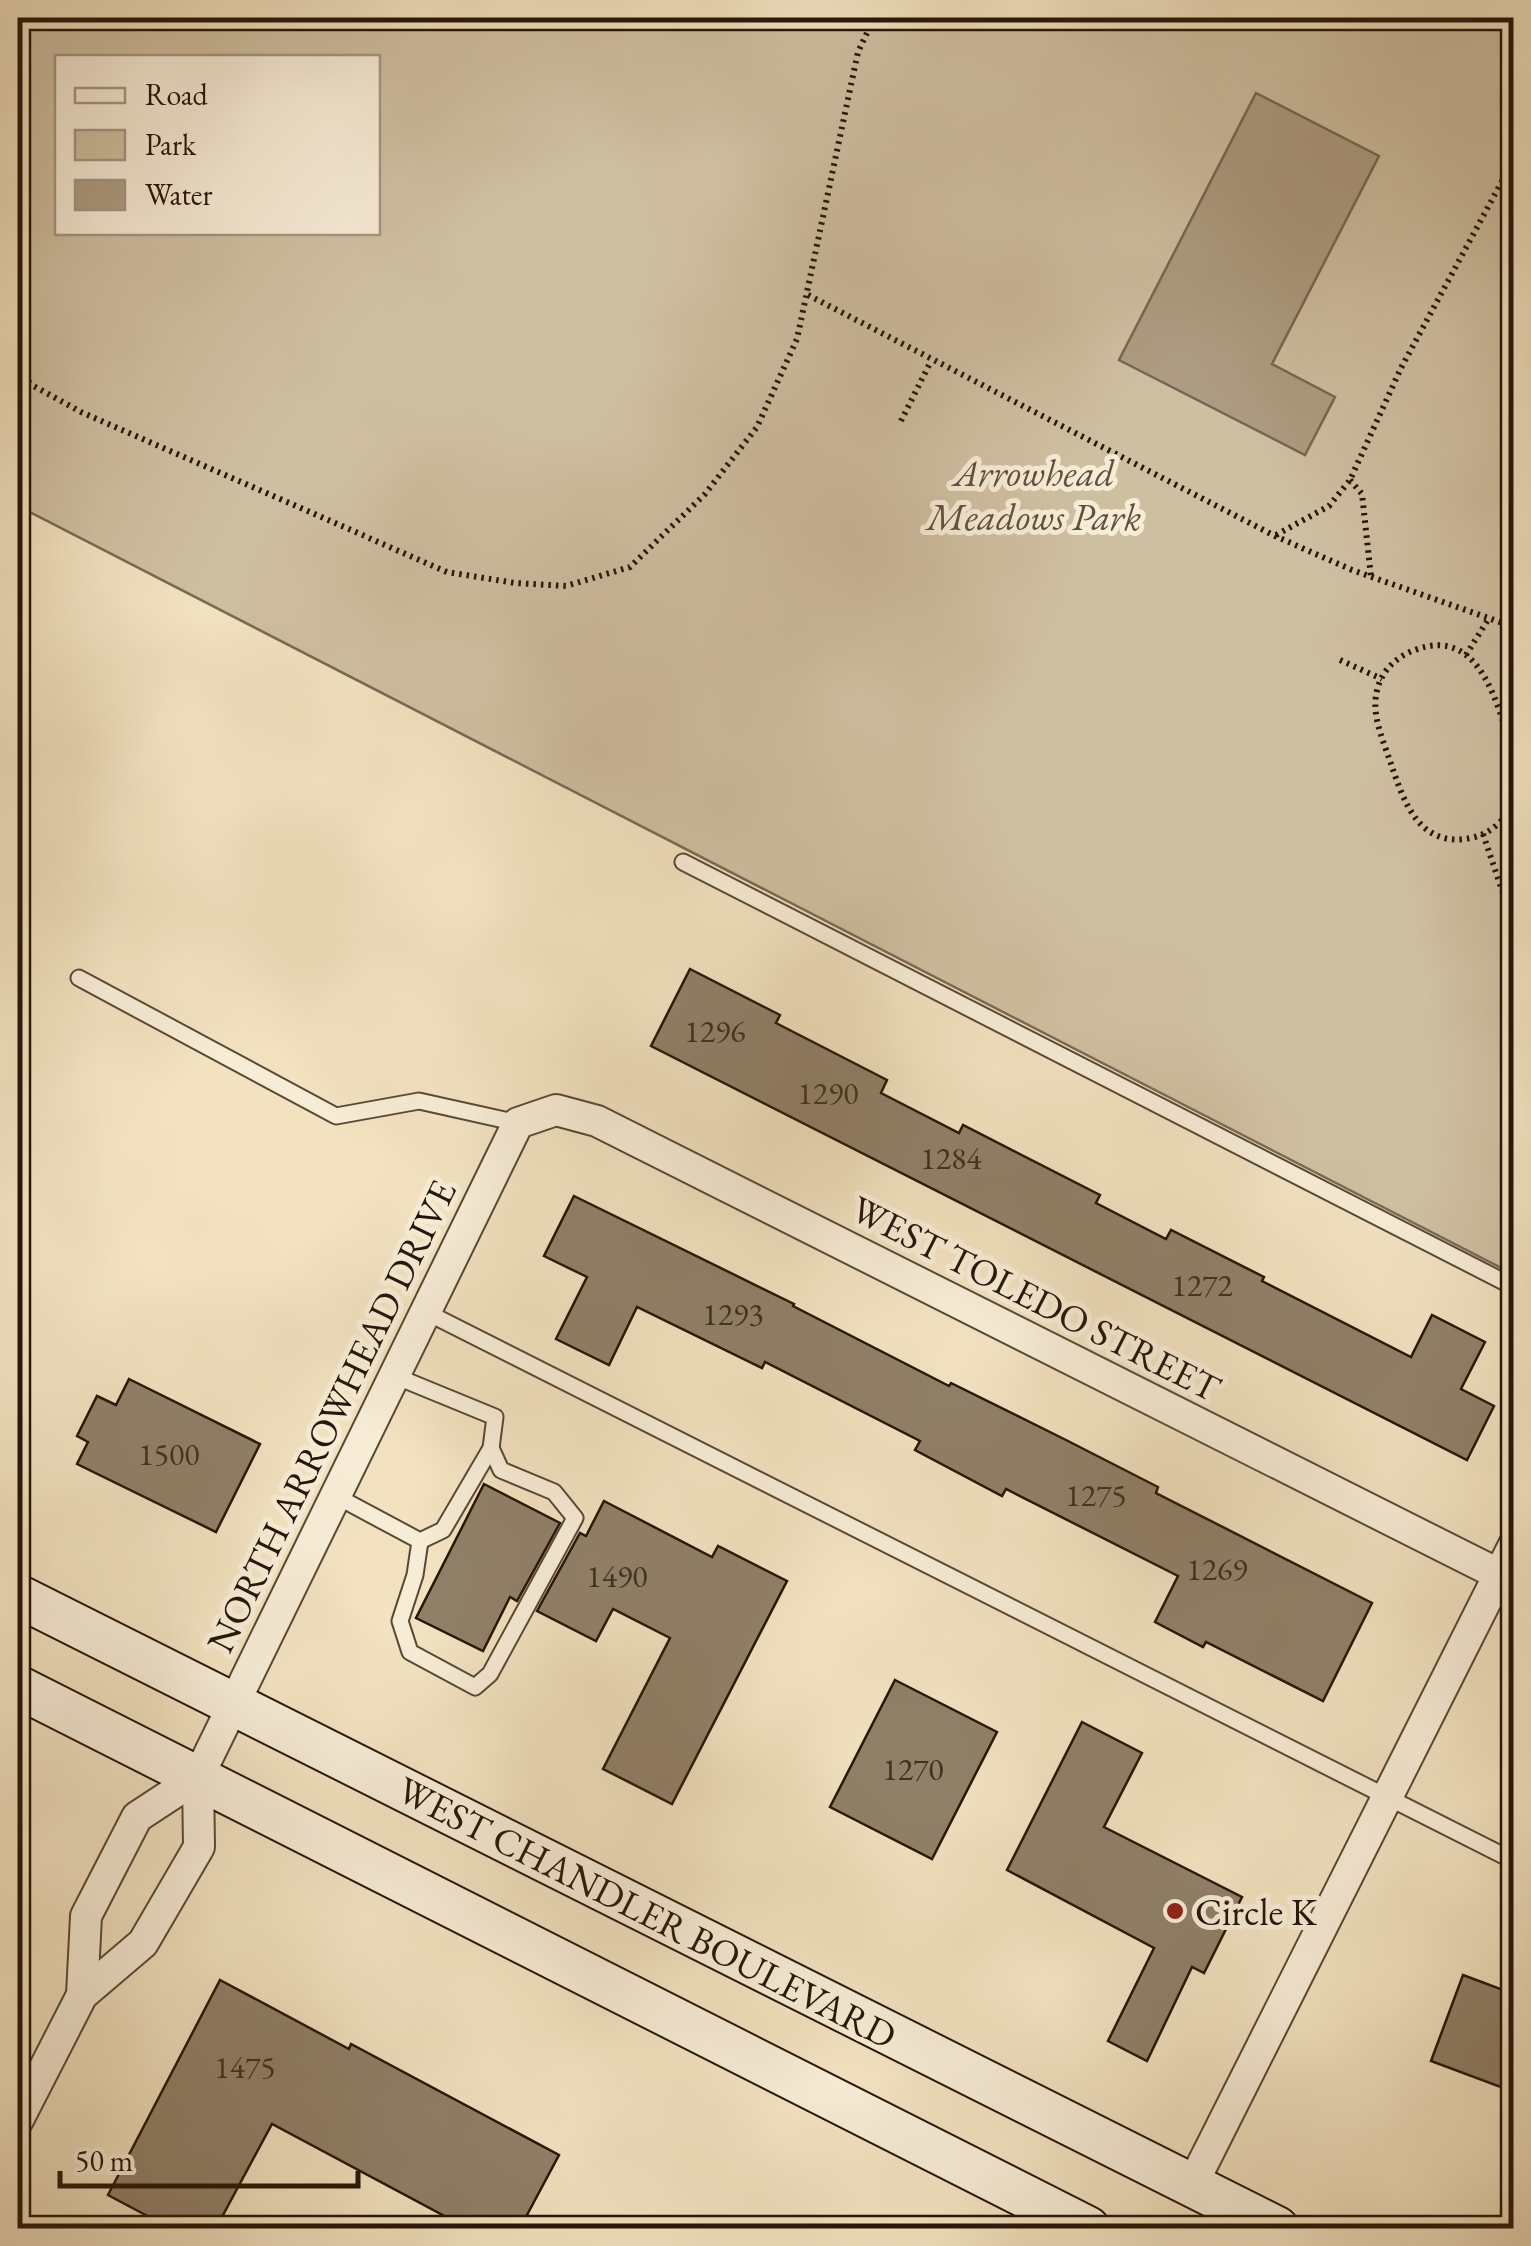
<svg xmlns="http://www.w3.org/2000/svg" width="1531" height="2246" font-family="'EB Garamond',serif">
<style>
.green{fill:#cfbfa1;stroke:#7a6a54;stroke-width:2.5;fill-rule:evenodd}
.water{fill:#ad9c81;stroke:#776651;stroke-width:2.5}
.building{fill:#908068;stroke:#261508;stroke-width:2.5}
.lines{fill:none;stroke-linecap:round;stroke-linejoin:round}
.lane-casing{stroke:#594836;stroke-width:19}
.street-casing{stroke:#594836;stroke-width:34}
.secondary-casing{stroke:#261508;stroke-width:46}
.path{stroke:#261508;stroke-width:6;stroke-dasharray:2.5 5;stroke-linecap:butt}
.lane{stroke:#f7ecd6;stroke-width:15}
.street{stroke:#f7ecd6;stroke-width:30}
.secondary{stroke:#f7ecd6;stroke-width:42}
.poi-dot{fill:#8f2418;stroke:#f7ecd6;stroke-width:4}
.labels{text-anchor:middle;dominant-baseline:central;stroke-width:10;stroke-linejoin:round;paint-order:stroke}
.number-label{font-size:32px;fill:#403020}
.park-label{font-size:38px;font-style:italic;fill:#61503e;stroke:#f7ecd6}
.street-label{font-size:38px;fill:#261508;stroke:#f7ecd6}
.poi-label{font-size:38px;fill:#261508;stroke:#f7ecd6;text-anchor:start}
</style>
<rect width="100%" height="100%" fill="#f2e2c0"/>
<filter id="stains"><feTurbulence type="fractalNoise" baseFrequency=".002" numOctaves="4"/><feColorMatrix values="0 0 0 0 .2 0 0 0 0 .09 0 0 0 0 .02 0 0 0 .5 -.17"/></filter>
<radialGradient id="worn" r=".72"><stop offset=".6" stop-color="#630" stop-opacity="0"/><stop offset="1" stop-color="#630" stop-opacity=".3"/></radialGradient>
<!-- green -->
<path class="green" d="M18,18H1513V1274L18,506ZM58,58H378V232H58Z"/>
<!-- water -->
<polygon class="water" points="1256,93 1379,156 1272,364 1335,397 1305,455 1119,360"/>
<!-- building -->
<g class="building">
<polygon points="690,969 780,1015 776,1023 887,1080 881,1093 959,1133 963,1125 1100,1195 1096,1203 1166,1239 1171,1230 1264,1277 1262,1281 1411,1357 1432,1315 1485,1342 1461,1389 1494,1406 1467,1460 651,1046"/>
<polygon points="574,1196 794,1304 793,1306 949,1386 951,1383 1066,1440 1158,1487 1156,1493 1372,1603 1323,1701 1206,1642 1203,1647 1155,1622 1178,1576 1006,1489 1002,1496 915,1450 920,1441 765,1362 762,1368 637,1307 609,1365 556,1339 587,1277 544,1256"/>
<polygon points="129,1379 260,1444 216,1532 77,1464 88,1442 77,1436 97,1396 116,1405"/>
<polygon points="484,1484 560,1523 517,1601 510,1597 483,1651 416,1618"/>
<polygon points="604,1501 712,1557 718,1546 787,1581 672,1804 603,1769 670,1638 613,1609 596,1641 537,1611 580,1533 586,1536"/>
<polygon points="895,1680 997,1732 932,1859 830,1807"/>
<polygon points="1082,1722 1142,1753 1104,1827 1242,1897 1204,1973 1192,1967 1147,2061 1108,2041 1154,1948 1007,1870"/>
<polygon points="1463,1975 1514,1994 1514,2092 1431,2061"/>
<polygon points="220,1980 349,2049 351,2044 559,2155 520,2228 467,2228 272,2124 216,2228 170,2228 108,2195"/>
</g>
<g class="lines">
<defs>
<g id="lane">
<polyline points="683,862 1514,1287"/>
<polyline points="79,978 336,1116 419,1101 518,1123"/>
<polyline points="426,1312 1514,1861"/>
<polyline points="395,1376 495,1417 491,1448 443,1530 420,1541"/>
<polyline points="336,1496 420,1541 415,1575 400,1621 410,1652 475,1687 490,1674 575,1518 554,1492 501,1470 491,1448"/>
<polyline points="688,2228 690,2225"/>
</g>
<g id="street">
<polyline points="82,1995 86,1916 137,1817 198,1777"/>
<polyline points="18,2120 82,1995 143,1943 199,1847 198,1777 518,1123 556,1110 597,1121 1514,1582"/>
<polyline points="1192,2185 1514,1545"/>
</g>
<g id="secondary">
<polyline points="18,1596 1277,2228"/>
<polyline points="18,1687 1088,2228"/>
</g>
</defs>
<!-- lane casing -->
<use href="#lane" class="lane-casing"/>
<!-- street casing -->
<use href="#street" class="street-casing"/>
<!-- secondary casing -->
<use href="#secondary" class="secondary-casing"/>
<!-- path -->
<g class="path">
<polyline points="808,295 1275,536 1352,570 1514,627"/>
<polyline points="18,371 32,385 81,412 447,572 515,583 566,586 630,567 705,494 757,427 797,339 858,52 874,18"/>
<polyline points="901,421 931,361"/>
<polyline points="1350,480 1362,494 1371,577"/>
<polyline points="1276,535 1329,506 1350,480 1401,368 1514,159"/>
<polyline points="1466,655 1489,618"/>
<polyline points="1340,660 1382,679"/>
<path d="M1514,757C1499,712 1483,624 1415,650C1398,656 1383,669 1378,687C1370,712 1382,737 1390,761C1404,802 1419,851 1475,837C1492,832 1506,819 1514,803"/>
<polyline points="1483,834 1514,926"/>
</g>
<!-- lane -->
<use href="#lane" class="lane"/>
<!-- street -->
<use href="#street" class="street"/>
<!-- secondary -->
<use href="#secondary" class="secondary"/>
</g>
<!-- markers -->
<circle class="poi-dot" cx="1175" cy="1911" r="10"/>
<g class="labels">
<!-- number labels -->
<g class="number-label">
<text x="715" y="1031">1296</text>
<text x="828" y="1093">1290</text>
<text x="951" y="1158">1284</text>
<text x="1202" y="1285">1272</text>
<text x="733" y="1314">1293</text>
<text x="169" y="1454">1500</text>
<text x="1096" y="1495">1275</text>
<text x="1217" y="1569">1269</text>
<text x="617" y="1576">1490</text>
<text x="913" y="1769">1270</text>
<text x="245" y="2067">1475</text>
</g>
<!-- park labels -->
<g class="park-label">
<text x="1034" y="472">Arrowhead<tspan x="1034" dy="44">Meadows Park</tspan></text>
</g>
<!-- street labels -->
<g class="street-label">
<text transform="translate(1036 1298) rotate(27)">WEST TOLEDO STREET</text>
<text transform="translate(331 1416) rotate(-64)">NORTH ARROWHEAD DRIVE</text>
<text transform="translate(647 1912) rotate(27)">WEST CHANDLER BOULEVARD</text>
</g>
<!-- poi labels -->
<g class="poi-label">
<text x="1195" y="1911">Circle K</text>
</g>
</g>
<!-- margin -->
<rect width="1531" height="2246" fill="none" stroke="#f2e2c0" stroke-width="60"/>
<rect x="20" y="20" width="1491" height="2206" fill="none" stroke="#261508" stroke-width="5"/>
<rect x="30" y="30" width="1471" height="2186" fill="none" stroke="#261508" stroke-width="2.5"/>
<!-- legend -->
<rect x="55" y="55" width="325" height="180" fill="#f7ecd6" stroke="#a39684" stroke-width="2.5"/>
<rect x="75" y="88" width="50" height="15" fill="#f7ecd6" stroke="#a39684" stroke-width="2.5"/>
<text x="145" y="105" font-size="30" fill="#261508">Road</text>
<rect x="75" y="130" width="50" height="30" fill="#cfbfa1" stroke="#a39684" stroke-width="2.5"/>
<text x="145" y="155" font-size="30" fill="#261508">Park</text>
<rect x="75" y="180" width="50" height="30" fill="#ad9c81" stroke="#a39684" stroke-width="2.5"/>
<text x="145" y="205" font-size="30" fill="#261508">Water</text>
<!-- scale -->
<path d="M60 2171v15h298v-15" fill="none" stroke="#261508" stroke-width="5"/>
<text x="75" y="2171" font-size="30" fill="#261508" stroke="#f7ecd6" stroke-width="8" paint-order="stroke">50 m</text>
<rect width="100%" height="100%" filter="url(#stains)"/>
<rect width="100%" height="100%" fill="url(#worn)"/>
</svg>
